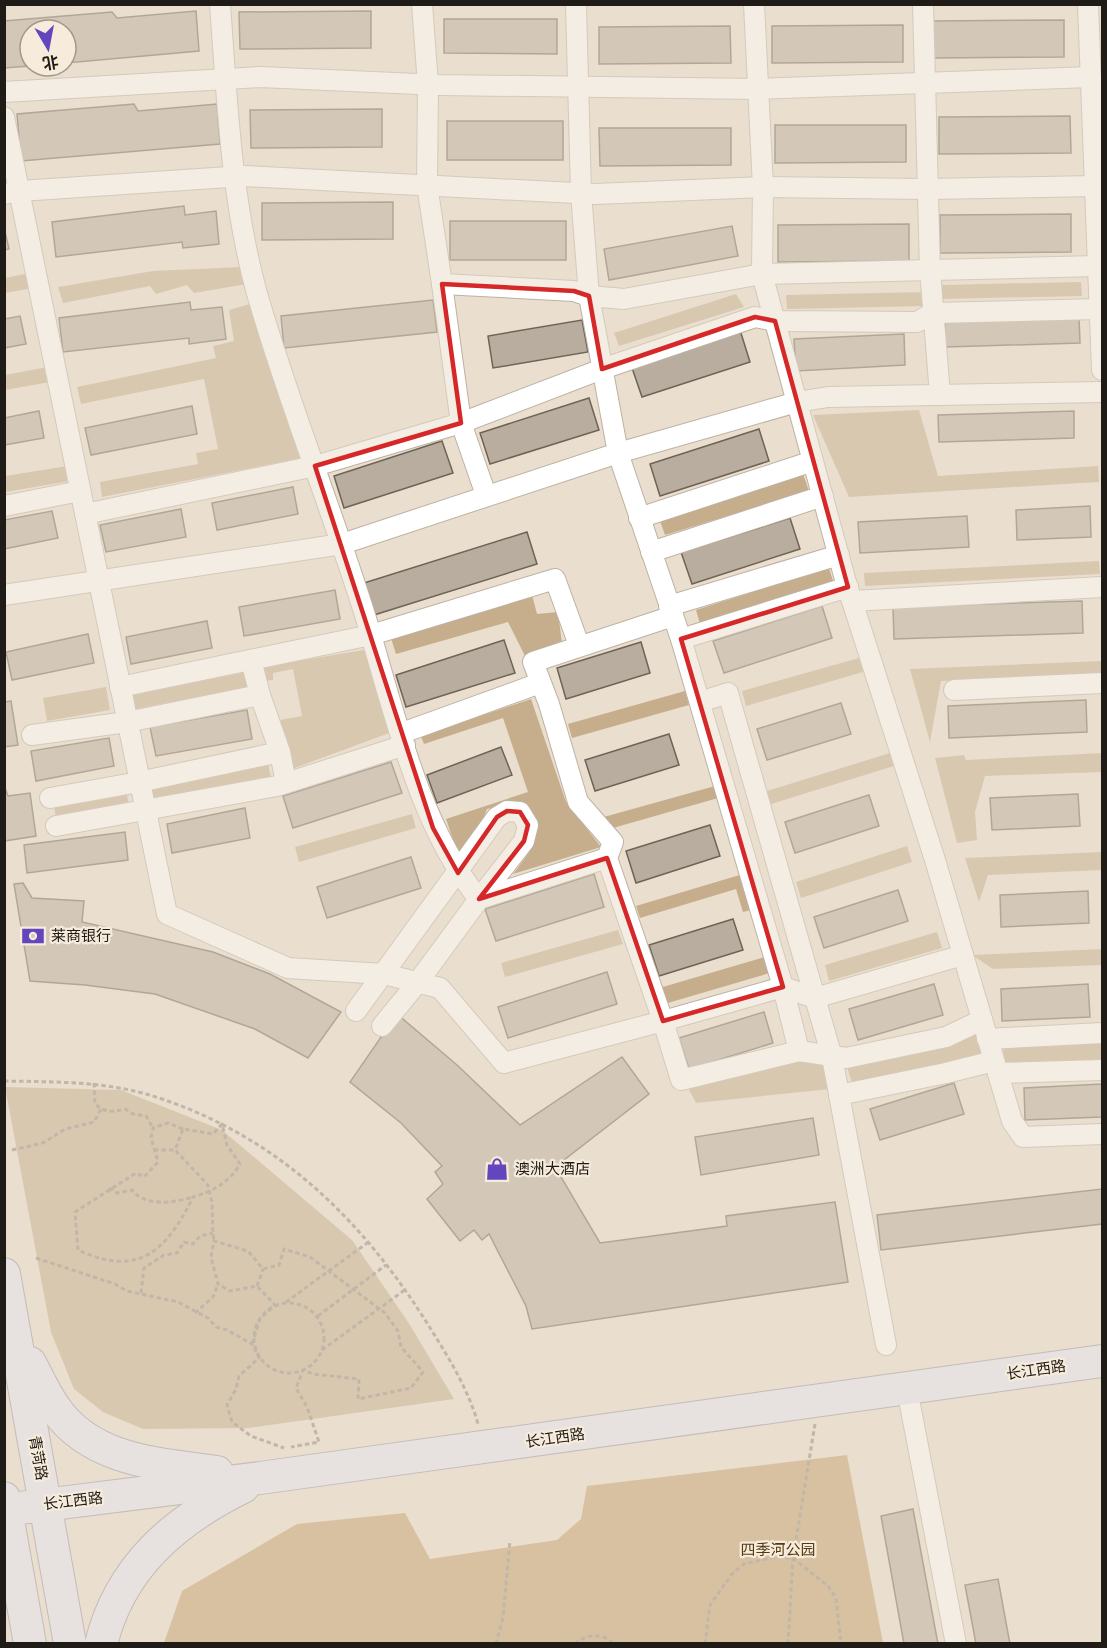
<svg xmlns="http://www.w3.org/2000/svg" width="1107" height="1648" font-family="Commissioner,'Noto Sans SC',sans-serif">
  <style>
    .green { fill: #c6ad8c }
    .forest { fill: #c39d6b }
    .building { fill: #b8ad9e; stroke: #6e6456; stroke-width: 1.5 }
    .lines { fill: none; stroke-linecap: round; stroke-linejoin: round }
    .minor-casing { stroke: #bdb2a3; stroke-width: 22 }
    .primary-casing { stroke: #9592a0; stroke-width: 34 }
    .path { stroke: #90887c; stroke-width: 3; stroke-dasharray: 4.5 3; stroke-linecap: butt }
    .minor { stroke: #fff; stroke-width: 20 }
    .primary { stroke: #e5e4f3; stroke-width: 32 }
    .marked { fill: none; stroke: #d62828; stroke-width: 4.5; stroke-linejoin: round }
    .labels { text-anchor: middle; stroke-width: 4.5; stroke-linejoin: round; paint-order: stroke }
    .poi-label { font-size: 15px; fill: #1f1b16; stroke: #f7ebdb; text-anchor: start }
    .street-label { font-size: 15px; fill: #1f1b16; stroke: #f7ebdb }
    .park-label { font-size: 15px; fill: #543a12; stroke: #f7ebdb }
  </style>
  <rect width="100%" height="100%" fill="#eadece"/>
  <!-- green -->
  <g class="green">
    <path d="M241 267 247 284 194 293 187 285 156 294 150 286 63 303 58 287 153 271Z"/>
    <path d="M30 273 33 288 5 293V278Z"/>
    <path d="M1081 282 1082 296 942 299V285Z"/>
    <path d="M926 292V306L787 309 786 295Z"/>
    <path d="M736 294 744 307 619 346 614 333Z"/>
    <path d="M250 304 302 458 102 497 100 482 198 464 196 453 218 449 204 379 81 404 77 387 216 358 213 346 234 341 229 310Z"/>
    <path d="M48 367 50 382 5 390V375Z"/>
    <path d="M919 410 938 476 1098 466 1099 482 849 497 813 415Z"/>
    <path d="M68 466 70 481 5 492V476Z"/>
    <path d="M803 474 809 491 665 535 659 518Z"/>
    <path d="M1099 561 1100 574 865 586 864 573Z"/>
    <path d="M829 568 833 581 700 624 696 610Z"/>
    <path d="M532 595 537 614 558 612 562 644 525 656 508 622 396 654 391 638Z"/>
    <path d="M364 650 392 732 292 769 280 720 302 716 293 669 273 673V680L265 681 261 667Z"/>
    <path d="M859 658 863 672 746 706 742 691Z"/>
    <path d="M1101 661V674L941 681 930 742 910 669Z"/>
    <path d="M246 672 249 687 130 710 127 696Z"/>
    <path d="M106 687 110 710 47 721 43 698Z"/>
    <path d="M685 691 689 705 572 738 568 724Z"/>
    <path d="M531 699 566 802 601 847 513 874C535 845 549 831 519 801L487 809 484 817 458 854 446 819 528 792 503 718 424 744 421 736Z"/>
    <path d="M890 753 894 766 771 804 767 791Z"/>
    <path d="M1102 753V772L985 776 975 812 977 840 957 843 935 758 964 755 966 760Z"/>
    <path d="M268 764 271 778 152 803 149 789Z"/>
    <path d="M715 786 718 798 613 828 604 817Z"/>
    <path d="M126 790 129 805 56 819 54 804Z"/>
    <path d="M412 814 416 828 299 862 295 847Z"/>
    <path d="M907 846 912 862 801 898 796 882Z"/>
    <path d="M1102 852V870L988 875 979 902 965 858Z"/>
    <path d="M743 874 754 909 743 912 736 889 640 918 636 906Z"/>
    <path d="M618 930 623 944 505 977 501 963Z"/>
    <path d="M937 932 942 948 829 981 825 965Z"/>
    <path d="M1102 949V965L993 969 972 955Z"/>
    <path d="M768 956 773 972 661 1005 656 989Z"/>
    <path d="M977 1034 982 1057 853 1086 846 1064 941 1045Z"/>
    <path d="M1102 1040V1060L1004 1064 1003 1044Z"/>
    <path d="M791 1059 826 1066 830 1089 696 1103 687 1086Z"/>
    <path d="M5 1087 121 1090 222 1130 352 1240 410 1325 454 1399 248 1428 143 1429 103 1412 74 1389 51 1332Z"/>
  </g>
  <!-- forest -->
  <path class="forest" d="M847 1455 883 1643H164L182 1591 297 1524 405 1513 430 1559 557 1540 581 1519 587 1486Z"/>
  <!-- building -->
  <g class="building">
    <path d="M196 11 199 51 66 63V30H30V66L4 68V21L112 12 117 18Z"/>
    <path d="M371 11V48L240 49 239 12Z"/>
    <path d="M444 19H557V54L444 53Z"/>
    <path d="M1064 20V57L933 58 932 21Z"/>
    <path d="M903 25V62L772 63V26Z"/>
    <path d="M730 26 731 63 599 64V27Z"/>
    <path d="M134 104 138 111 217 104 220 144 21 161 17 114Z"/>
    <path d="M382 109V147L251 148 250 110Z"/>
    <path d="M1070 116 1071 153 939 154V117Z"/>
    <rect x="447" y="121" width="116" height="39"/>
    <path d="M775 125H906V162L775 163Z"/>
    <path d="M599 128H731V165L600 166Z"/>
    <path d="M393 202V239L262 240V203Z"/>
    <path d="M184 206 185 215 216 211 219 244 183 248 182 242 56 257 52 222Z"/>
    <path d="M1071 214V252L940 253V215Z"/>
    <rect x="450" y="221" width="116" height="39"/>
    <path d="M909 224V261L778 262V225Z"/>
    <path d="M732 226 738 256 609 280 604 249Z"/>
    <path d="M4 227 9 249 4 250Z"/>
    <path d="M433 300 437 332 284 348 281 316Z"/>
    <path d="M190 302 191 310 222 307 226 339 189 344V338L63 352 59 318Z"/>
    <path d="M20 316 26 344 4 348V319Z"/>
    <path d="M1079 317 1080 343 945 347V320Z"/>
    <path d="M582 320 588 352 493 368 488 336Z"/>
    <path d="M740 330 750 362 642 397 631 365Z"/>
    <path d="M904 334 905 365 796 371 794 339Z"/>
    <path d="M589 398 599 430 490 464 480 433Z"/>
    <path d="M192 406 197 434 91 455 85 428Z"/>
    <path d="M39 411 44 438 4 445V418Z"/>
    <path d="M1074 411V438L939 442 938 415Z"/>
    <path d="M759 429 769 461 660 496 650 464Z"/>
    <path d="M442 441 453 473 344 508 334 476Z"/>
    <path d="M293 487 298 514 217 530 212 503Z"/>
    <path d="M1090 506 1091 537 1017 540 1016 510Z"/>
    <path d="M181 509 186 537 106 552 100 525Z"/>
    <path d="M52 511 58 538 4 549V520Z"/>
    <path d="M967 516 969 547 860 553 858 522Z"/>
    <path d="M790 518 800 549 692 584 681 552Z"/>
    <path d="M527 532 537 564 374 615 364 583Z"/>
    <path d="M335 590 340 619 244 636 239 607Z"/>
    <path d="M1082 601 1083 633 894 639 893 607Z"/>
    <path d="M822 606 832 638 724 673 713 641Z"/>
    <path d="M207 621 212 648 131 664 126 637Z"/>
    <path d="M88 634 94 663 12 680 6 652Z"/>
    <path d="M504 640 515 673 406 707 396 675Z"/>
    <path d="M641 642 650 673 566 699 557 668Z"/>
    <path d="M1086 700 1087 732 949 738 948 706Z"/>
    <path d="M11 701 18 745 4 747V702Z"/>
    <path d="M841 703 851 734 767 760 757 729Z"/>
    <path d="M247 710 252 739 156 756 150 727Z"/>
    <path d="M669 734 679 765 595 791 585 760Z"/>
    <path d="M109 738 114 766 36 781 31 751Z"/>
    <path d="M501 747 512 775 437 803 427 775Z"/>
    <path d="M391 762 402 793 293 828 283 796Z"/>
    <path d="M4 785 8 796 30 793 36 836 4 841Z"/>
    <path d="M1078 794 1080 826 992 830 990 798Z"/>
    <path d="M869 795 879 826 795 853 785 822Z"/>
    <path d="M245 808 250 838 172 853 167 824Z"/>
    <path d="M710 825 720 856 636 883 626 851Z"/>
    <path d="M125 832 128 860 27 873 24 845Z"/>
    <path d="M411 857 421 888 327 918 317 887Z"/>
    <path d="M594 874 604 907 496 941 485 909Z"/>
    <path d="M23 883 32 898 84 901 82 922 213 952 270 974 341 1012 308 1058 255 1029 155 994 85 985 30 981 14 884Z"/>
    <path d="M898 890 908 921 824 948 814 917Z"/>
    <path d="M1088 891 1089 923 1001 927 1000 895Z"/>
    <path d="M733 919 743 950 659 976 649 945Z"/>
    <path d="M607 972 617 1004 508 1038 498 1007Z"/>
    <path d="M934 984 943 1015 858 1040 849 1009Z"/>
    <path d="M1088 984 1090 1017 1002 1021 1001 989Z"/>
    <path d="M764 1012 773 1043 689 1069 679 1038Z"/>
    <path d="M397 1014 457 1065 520 1125 622 1057 649 1094 555 1167 600 1243 727 1226 726 1216 835 1202 848 1282 532 1329 526 1306 489 1234 482 1240 474 1230 460 1241 427 1199 443 1184 435 1172 442 1166 401 1123 350 1082Z"/>
    <path d="M954 1083 964 1114 880 1140 870 1109Z"/>
    <path d="M1102 1084V1117L1025 1120 1024 1088Z"/>
    <path d="M813 1118 819 1155 701 1175 695 1137Z"/>
    <path d="M1102 1189V1224L881 1250 877 1215Z"/>
    <path d="M913 1509 938 1644H904L881 1516Z"/>
    <path d="M998 1579 1010 1644H976L965 1585Z"/>
  </g>
  <g class="lines">
    <!-- minor casing -->
    <g class="minor-casing">
      <g id="minor">
        <path d="M220 4C227 100 231 197 256 290 287 399 330 504 364 612 393 705 417 823 479 899L524 841 528 825 520 812 507 811 497 817 356 1011"/>
        <path d="M422 4 428 85 427 185 442 284 574 291 589 296 624 299 762 274 1098 266"/>
        <path d="M576 4 581 193 589 296 618 453 681 639 783 987 815 998 728 693 700 702"/>
        <path d="M754 4 763 187 762 274 845 579 935 860 1012 1121 1023 1137 1102 1134"/>
        <path d="M923 4 930 270 940 395"/>
        <path d="M1088 4 1102 370"/>
        <path d="M4 92 260 77 440 85 758 89 1091 77"/>
        <path d="M4 117 167 914 288 968 384 974 440 988 504 1063 663 1021 681 1080 799 1051 846 1058 946 1037 982 1020"/>
        <path d="M4 194 20 191 244 176 595 194 763 187 927 189 1095 186"/>
        <path d="M442 284 461 423 486 495"/>
        <path d="M4 506 80 491"/>
        <path d="M85 514 315 466 461 423 602 369 755 317 775 321 917 322 933 313 1100 309"/>
        <path d="M639 518 813 461"/>
        <path d="M651 552 823 496"/>
        <path d="M4 595 342 544 618 453 797 402 828 397 1102 392"/>
        <path d="M852 601 1102 587"/>
        <path d="M669 606 839 555"/>
        <path d="M681 639 848 587"/>
        <path d="M251 660 260 695"/>
        <path d="M120 687 371 635 555 579 579 645"/>
        <path d="M954 690 1102 683"/>
        <path d="M402 733 540 683"/>
        <path d="M32 735 127 722 260 695 280 752"/>
        <path d="M50 798 139 782 280 752 286 783"/>
        <path d="M56 826 277 786 405 745"/>
        <path d="M607 858 613 842 578 802 549 704 533 662 673 616"/>
        <path d="M382 1026 418 982 479 899 607 858 663 1021 783 987 799 1051"/>
        <path d="M987 1039 1102 1033"/>
        <path d="M998 1073 1102 1070"/>
        <path d="M839 1095 946 1073 994 1061"/>
        <path d="M886 1345 832 1057 815 998 963 955"/>
        <path d="M907 1389 956 1644"/>
      </g>
    </g>
    <!-- primary casing -->
    <g class="primary-casing">
      <g id="primary">
        <path d="M4 1274 70 1644"/>
        <path d="M30 1363C38 1378 45 1394 55 1408 91 1461 159 1464 217 1472"/>
        <path d="M4 1498 30 1644"/>
        <path d="M4 1510 260 1478 1102 1361"/>
        <path d="M101 1644C120 1567 174 1521 243 1487"/>
      </g>
    </g>
    <!-- path -->
    <g class="path">
      <path d="M4 1081C58 1082 111 1081 162 1099 280 1139 362 1220 427 1323 447 1355 468 1388 478 1424"/>
      <path d="M94 1083 95 1104C105 1113 113 1112 125 1109L133 1114 146 1116 153 1128"/>
      <path d="M183 1129 168 1123 153 1128 151 1138 158 1162 144 1177 136 1173 75 1212 78 1250C138 1278 166 1252 193 1197 213 1191 229 1183 240 1164L227 1145 222 1124 213 1134 183 1129 175 1150 208 1185C209 1192 212 1199 212 1205 213 1218 212 1228 214 1241"/>
      <path d="M12 1150 43 1143 65 1129 94 1122 101 1109"/>
      <path d="M154 1150H175"/>
      <path d="M109 1188 117 1193 132 1190C145 1207 174 1203 193 1197"/>
      <path d="M36 1258 115 1284 127 1291 178 1302 208 1318 216 1327 227 1330 252 1344 259 1358 239 1376 236 1389 227 1405 229 1412 232 1422 251 1436 284 1448"/>
      <path d="M257 1286 263 1269"/>
      <path d="M141 1293 144 1268 164 1255 177 1253 184 1242 193 1244 200 1236 213 1233"/>
      <path d="M286 1302 370 1241"/>
      <circle cx="289" cy="1338" r="35"/>
      <path d="M195 1313 213 1297 218 1284"/>
      <path d="M318 1316 386 1265"/>
      <path d="M252 1344 260 1319 275 1305 257 1286 230 1291 218 1284 211 1257 214 1241 248 1251 263 1269 279 1265 284 1249 310 1257 385 1313 398 1331 401 1347 423 1372 411 1388 358 1399 359 1379 313 1374 303 1370 296 1388 307 1407 319 1442 291 1447"/>
      <path d="M322 1350 406 1289"/>
      <path d="M496 1644 503 1618 510 1540"/>
      <path d="M575 1644C586 1633 603 1633 614 1644"/>
      <path d="M705 1644 710 1605 732 1574 744 1564 775 1557 793 1558 828 1586 836 1598 841 1644"/>
      <path d="M788 1644 793 1558 815 1424"/>
    </g>
    <!-- minor -->
    <use href="#minor" class="minor"/>
    <!-- primary -->
    <use href="#primary" class="primary"/>
  </g>
  <!-- marked area -->
  <path d="M0 0H1107V1648H0ZM442 284 574 291 589 296 602 369 755 317 775 321 848 587 681 639 783 987 663 1021 607 858 479 899 524 841 528 825 520 812 507 811 497 817 458 873 433 828 315 466 461 423Z" fill="#eadece" fill-opacity=".55" fill-rule="evenodd"/>
  <path class="marked" d="M442 284 574 291 589 296 602 369 755 317 775 321 848 587 681 639 783 987 663 1021 607 858 479 899 524 841 528 825 520 812 507 811 497 817 458 873 433 828 315 466 461 423Z"/>
  <!-- icons -->
  <defs>
    <g id="bank-bare" transform="scale(1.8)"><path d="M-6-4H6V4H-6ZM0-2.3a2.3 2.3 0 1 0 0 4.6a2.3 2.3 0 1 0 0-4.6Z" fill="#6345bd" stroke="#f7ebdb" stroke-width="2.5" paint-order="stroke"/></g>
    <g id="shop-bare" transform="scale(1.8)"><path d="M-5-2.5h2.3a2.7 3.5 0 0 1 5.4 0H5L5.5 6h-11ZM-1.5-2.5h3a1.5 2.3 0 0 0-3 0Z" fill="#6345bd" stroke="#f7ebdb" stroke-width="2.5" paint-order="stroke"/></g>
  </defs>
  <g fill-rule="evenodd">
    <use href="#bank-bare" x="33" y="936"/>
    <use href="#shop-bare" x="497" y="1169"/>
  </g>
  <g class="labels">
    <!-- poi labels -->
    <g class="poi-label">
      <text x="51" y="941">莱商银行</text>
      <text x="515" y="1174">澳洲大酒店</text>
    </g>
    <!-- street labels -->
    <g class="street-label">
      <text transform="translate(1036 1370) rotate(-8)" y="5">长江西路</text>
      <text transform="translate(555 1438) rotate(-8)" y="5">长江西路</text>
      <text transform="translate(38 1458) rotate(80)" y="5">青菏路</text>
      <text transform="translate(73 1501) rotate(-7)" y="5">长江西路</text>
    </g>
    <!-- park labels -->
    <g class="park-label">
      <text x="778" y="1555">四季河公园</text>
    </g>
  </g>
  <!-- border -->
  <rect width="1107" height="1648" fill="none" stroke="#1f1b16" stroke-width="12"/>
  <!-- north arrow -->
  <g transform="translate(48 48) rotate(170)"><circle r="28" fill="#f7ebdb" stroke="#a1988c" stroke-width="1.5"/>
  <path d="M0-4.5L10 22L0 15L-10 22Z" fill="#6345bd"/>
  <text y="-9" font-size="16" font-weight="bold" text-anchor="middle" fill="#1f1b16">北</text>
  </g>
</svg>
